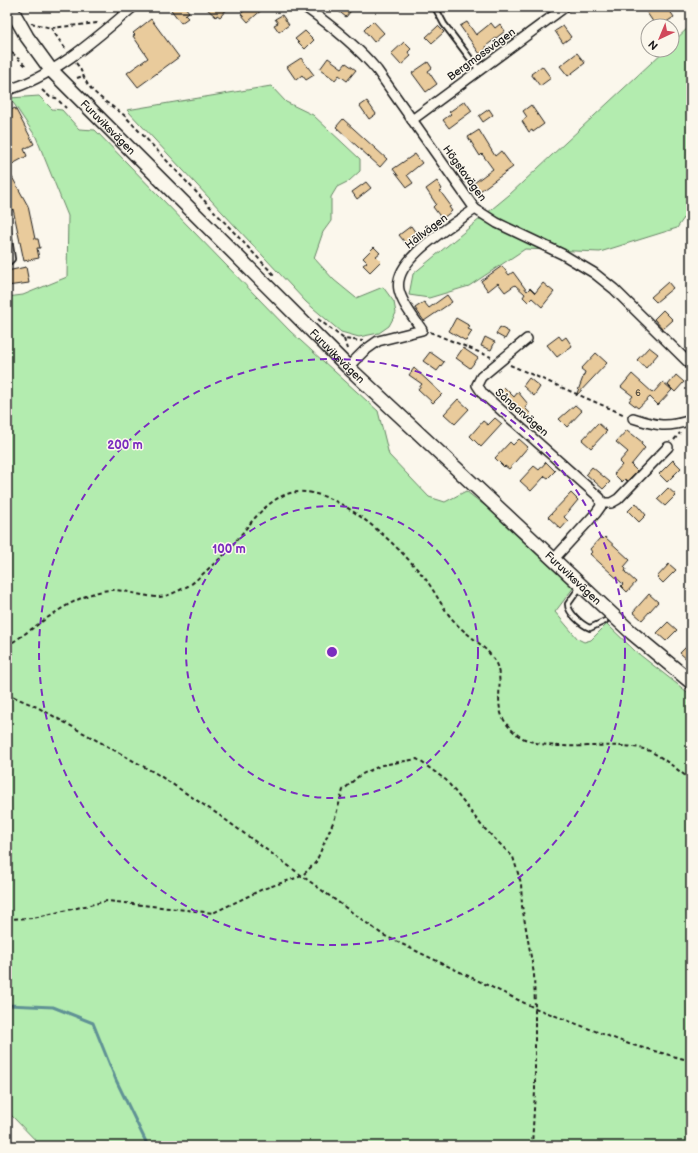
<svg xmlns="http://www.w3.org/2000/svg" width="698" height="1153" font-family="'Balsamiq Sans',sans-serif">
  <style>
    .green { fill: #b3ecaf; stroke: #688466 }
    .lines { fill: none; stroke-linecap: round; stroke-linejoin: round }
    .stream { stroke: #619295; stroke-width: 3 }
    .building { fill: #e9cb9c; stroke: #1c1c1c }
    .lane-casing { stroke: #1c1c1c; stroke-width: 8 }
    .street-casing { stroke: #1c1c1c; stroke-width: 12 }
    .secondary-casing { stroke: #1c1c1c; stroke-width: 16 }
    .path { stroke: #1c1c1c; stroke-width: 2; stroke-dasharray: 4 3; stroke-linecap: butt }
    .lane { stroke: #fbf7ec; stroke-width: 4.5 }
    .street { stroke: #fbf7ec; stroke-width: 9 }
    .secondary { stroke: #fbf7ec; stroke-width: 13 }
    .ring { fill: none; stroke: #7b2cbf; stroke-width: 2; stroke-dasharray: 7 5 }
    .labels { text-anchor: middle; stroke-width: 3; stroke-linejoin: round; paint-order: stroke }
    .number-label { font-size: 9px; fill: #4f483c }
    .street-label { font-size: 11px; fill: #1c1c1c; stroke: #fbf7ec }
    .centre { fill: #7b2cbf; stroke: #fbf7ec; stroke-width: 2 }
    .ring-label { font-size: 12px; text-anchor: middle; font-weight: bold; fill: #7b2cbf; stroke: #fbf7ec; stroke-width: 3; stroke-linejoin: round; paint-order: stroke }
  </style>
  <rect width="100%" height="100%" fill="#fbf7ec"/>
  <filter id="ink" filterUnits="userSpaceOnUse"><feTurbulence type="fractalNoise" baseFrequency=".025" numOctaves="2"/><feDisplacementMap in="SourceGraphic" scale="8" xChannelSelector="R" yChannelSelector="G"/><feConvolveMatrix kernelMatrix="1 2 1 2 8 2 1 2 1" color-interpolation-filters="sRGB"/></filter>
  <g filter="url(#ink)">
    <!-- green -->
    <g class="green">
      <path d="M691 25V208L677 228 600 252 525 249 469 286 429 298 409 295 413 274 509 195 665 50H672V43Z"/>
      <path d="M271 86 286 102 313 115 360 159V171L349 181 337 187 331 197V221L323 232 314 258 334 280 356 298 383 287 394 302 396 313 389 326 379 333 359 337 341 332 306 302 127 110Z"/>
      <path d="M39 96 52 109 62 110 79 129 95 130 290 331 378 411 389 455 429 497 445 502 466 491 502 519 574 587 555 612 578 639 584 642 591 640 607 624 635 651 691 695V1146H41L12 1116 7 1114V297L23 295 67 277 68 216 36 137 10 98Z"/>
    </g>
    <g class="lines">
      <!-- stream -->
      <path class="stream" d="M7 1005 53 1007 93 1023 116 1080 148 1146"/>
    </g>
    <!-- building -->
    <g class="building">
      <path d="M169 7H185L189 12 185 15 188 18 181 23Z"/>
      <path d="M205 7H229L220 17 217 15 216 17Z"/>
      <path d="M248 7H265L248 22 241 14Z"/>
      <path d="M333 7H354L346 17Z"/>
      <path d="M643 7H667L674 17 660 26H656Z"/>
      <path d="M282 15 289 25 279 32 274 25 278 23 275 19Z"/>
      <path d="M151 19 179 57 138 87 127 73 148 58 133 36 135 35 133 33Z"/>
      <path d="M373 21 384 33 374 42 364 30Z"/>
      <path d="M467 22 476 35 491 23 495 28 500 24 505 31 486 46 487 48 480 54 460 26Z"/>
      <path d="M438 26 444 32 432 43 426 37Z"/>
      <path d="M563 26 571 37 563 43 555 31Z"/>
      <path d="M305 31 314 40 305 49 295 39Z"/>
      <path d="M404 42 411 49 408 52 411 56 401 65 391 54Z"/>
      <path d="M577 53 585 63 568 76 560 66Z"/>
      <path d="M301 58 314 75 306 80 302 75 296 80 287 67Z"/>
      <path d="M328 58 342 68 346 63 356 70 347 81 339 75 335 80 320 69Z"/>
      <path d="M428 62 432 68 428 71 437 84 426 92 412 73Z"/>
      <path d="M542 66 551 78 540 86 531 74Z"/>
      <path d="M367 101 376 114 369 119 360 106Z"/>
      <path d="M465 101 472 111 449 128 443 120 451 114 449 112Z"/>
      <path d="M531 105 544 124 533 132 532 130 529 132 522 121 527 117 523 111Z"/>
      <path d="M15 108 34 144 24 149 27 156 7 167V112Z"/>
      <path d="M489 109 493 115 483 122 479 116Z"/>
      <path d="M343 119 387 159 380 167 336 127Z"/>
      <path d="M479 130 495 156 501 151 513 167 480 191 474 183 493 169 482 154 480 156 468 137Z"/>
      <path d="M415 154 422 163 407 175 413 183 407 187 393 169Z"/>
      <path d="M7 168 28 206 35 239H38L40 248H37L39 258 24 261 13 209 7 213Z"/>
      <path d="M437 181 442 189 440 191 451 206 449 207 452 211 442 219 433 207 436 204 426 189Z"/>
      <path d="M366 182 371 188 357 199 352 192Z"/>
      <path d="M411 226 418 236 407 245 399 235Z"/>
      <path d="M374 247 380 253 376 256 381 261 370 272 363 265 367 262 363 258Z"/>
      <path d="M502 266 509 275 513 272 527 291 530 288 535 293 543 283 554 292 542 307 532 298 528 302 523 297 525 294 515 285 505 292 498 283 488 291 481 281Z"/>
      <path d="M26 267 29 283 7 286V271Z"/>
      <path d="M668 282 673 288 656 302 651 297Z"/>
      <path d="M447 295 452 302 424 321 415 308 424 302 429 308Z"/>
      <path d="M663 310 673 320 663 329 654 319Z"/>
      <path d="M456 318 470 326 468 329 472 331 466 341 449 331Z"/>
      <path d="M500 327 509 332 505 339 496 334Z"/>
      <path d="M559 336 562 340 566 337 572 346 557 357 547 345Z"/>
      <path d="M485 337 495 342 491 350 481 346Z"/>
      <path d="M649 347 658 354 646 368 637 360Z"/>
      <path d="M463 348 478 358 470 368 456 358Z"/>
      <path d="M430 352 444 362 437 371 423 361Z"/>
      <path d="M596 353 607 363 576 396 585 372 581 369Z"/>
      <path d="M414 368 442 394 433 403 418 389 422 384 409 375Z"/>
      <path d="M632 374 653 393 663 382 672 390 658 405 650 397 638 408 629 401 633 396 621 387Z"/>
      <path d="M676 375 684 382 675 392 668 385Z"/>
      <path d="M529 378 540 387 534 396 523 386Z"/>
      <path d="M504 387 514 397 518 392 528 404 525 408 531 414 526 420 499 392Z"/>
      <path d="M458 399 469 409 455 424 444 414Z"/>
      <path d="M575 405 582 411 567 427 559 419Z"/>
      <path d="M495 418 502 424 481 447 470 436 483 421 488 425Z"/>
      <path d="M598 423 607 431 591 448 582 440Z"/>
      <path d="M627 430 642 442 641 444 645 448 631 465 637 471 627 481 625 479 622 482 614 474 622 465 619 462 628 452 616 442Z"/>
      <path d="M519 439 528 447 509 469 505 466 504 467 495 458 510 442 513 445Z"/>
      <path d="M673 460 681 468 667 482 659 474Z"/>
      <path d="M546 462 555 471 548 478 545 476 531 491 520 481 534 466 539 470Z"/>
      <path d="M592 467 610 482 603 489 586 474Z"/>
      <path d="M668 488 676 495 665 506 657 499Z"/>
      <path d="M571 493 578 500 564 517 568 521 561 529 548 517Z"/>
      <path d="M636 503 646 515 639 522 628 511Z"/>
      <path d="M601 537 603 539 605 537 630 560 624 567 626 569 625 572 636 582 627 592 621 586 623 584 590 554 592 552 590 549Z"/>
      <path d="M669 564 676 570 663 583 657 577Z"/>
      <path d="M649 594 658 602 642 620 633 612Z"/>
      <path d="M668 622 677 630 666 641 657 633Z"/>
      <path d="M691 642V663L680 653Z"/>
    </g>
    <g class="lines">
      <!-- lane casing -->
      <g class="lane-casing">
        <g id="lane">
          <path d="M436 9 444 24 479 70"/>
          <path d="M7 225 12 259 7 264"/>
          <path d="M580 587 568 604C568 613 582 625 590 628L605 621"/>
        </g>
      </g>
      <!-- street casing -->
      <g class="street-casing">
        <g id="street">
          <path d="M305 7C332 26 356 45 377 70L475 209 497 223 562 254 594 273 614 289 691 365"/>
          <path d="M7 90C52 78 98 37 133 7"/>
          <path d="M412 120 565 7"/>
          <path d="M527 339 481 377 477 385 483 394 600 498 601 506 596 513 554 559"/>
          <path d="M348 367 364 351 378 341 422 330C414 318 402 304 399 290 392 259 453 225 475 209"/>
          <path d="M633 418C657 426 667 428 691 420"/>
          <path d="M601 503H611L618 499 668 447"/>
        </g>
      </g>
      <!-- secondary casing -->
      <g class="secondary-casing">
        <g id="secondary">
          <path id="s1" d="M10 7 27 37 51 70 348 367 632 633 691 682"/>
        </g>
      </g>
      <!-- path -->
      <g class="path">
        <path d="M31 23 51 28 97 23 99 25"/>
        <path d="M51 28 66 50"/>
        <path d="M7 36 13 32"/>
        <path d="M7 48 26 66"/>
        <path d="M76 63C82 70 83 77 88 85 97 97 112 106 124 115L274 275"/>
        <path d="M77 78 83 76"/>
        <path d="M42 90 50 97 56 98 66 108"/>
        <path d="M318 319 344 339 363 341"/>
        <path d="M430 332 491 357"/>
        <path d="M344 339 347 349"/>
        <path d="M510 365 625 415"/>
        <path d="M674 440 680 433"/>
        <path d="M7 646C37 627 75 592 111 590 127 590 143 597 159 597 167 597 180 590 188 586 194 583 199 577 205 572 213 564 223 557 230 548 247 529 262 503 287 494 332 479 398 546 424 577 435 591 442 608 454 621 466 636 490 647 497 666 505 689 489 710 514 732 543 758 612 738 647 750 659 754 680 772 691 780"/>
        <path d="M7 694 37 707 157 774 219 815 383 935 535 1008 629 1044 691 1061"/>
        <path d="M7 919 33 918 107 901 213 913 263 889 302 876 316 862 335 818 343 790 360 775 382 765 417 759 446 780 482 826 513 857 521 883 522 906 534 974 535 1008V1091L532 1146"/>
        <path d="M691 978 689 983 691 995"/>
      </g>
      <!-- lane -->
      <use href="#lane" class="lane"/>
      <!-- street -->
      <use href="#street" class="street"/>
      <!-- secondary -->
      <use href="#secondary" class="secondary"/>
    </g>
  </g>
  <!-- distance rings -->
  <g class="ring">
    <circle cx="332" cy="652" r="146"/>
    <circle cx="332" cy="652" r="293"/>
  </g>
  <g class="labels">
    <!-- number labels -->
    <g class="number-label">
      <text x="638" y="396">6</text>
    </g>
    <!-- street labels -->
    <g class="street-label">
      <text transform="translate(481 54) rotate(-36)" y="4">Bergmossvägen</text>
      <text dy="4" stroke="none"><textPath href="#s1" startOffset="156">Furuviksvägen</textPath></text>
      <text transform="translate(465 173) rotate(54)" y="4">Högstavägen</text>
      <text transform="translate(426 231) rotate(-37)" y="4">Hällvägen</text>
      <text dy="4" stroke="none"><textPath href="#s1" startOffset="480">Furuviksvägen</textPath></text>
      <text transform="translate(522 412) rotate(41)" y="4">Sångarvägen</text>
      <text dy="4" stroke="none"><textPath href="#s1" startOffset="804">Furuviksvägen</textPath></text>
    </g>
  </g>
  <circle cx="332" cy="652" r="6" class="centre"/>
  <g class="ring-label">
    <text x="125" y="449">200 m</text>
    <text x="229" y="553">100 m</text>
  </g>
  <!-- margin -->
  <rect width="698" height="1153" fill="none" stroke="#fbf7ec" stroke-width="24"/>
  <rect x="12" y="12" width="674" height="1129" fill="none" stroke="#1c1c1c" stroke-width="1.5" filter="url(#ink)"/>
  <!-- north arrow -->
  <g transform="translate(660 38) rotate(224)"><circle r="19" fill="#fbf7ec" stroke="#a29f99"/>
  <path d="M0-3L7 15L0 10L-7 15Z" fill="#d1495b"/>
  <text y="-6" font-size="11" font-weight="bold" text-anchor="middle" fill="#1c1c1c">N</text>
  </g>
</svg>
